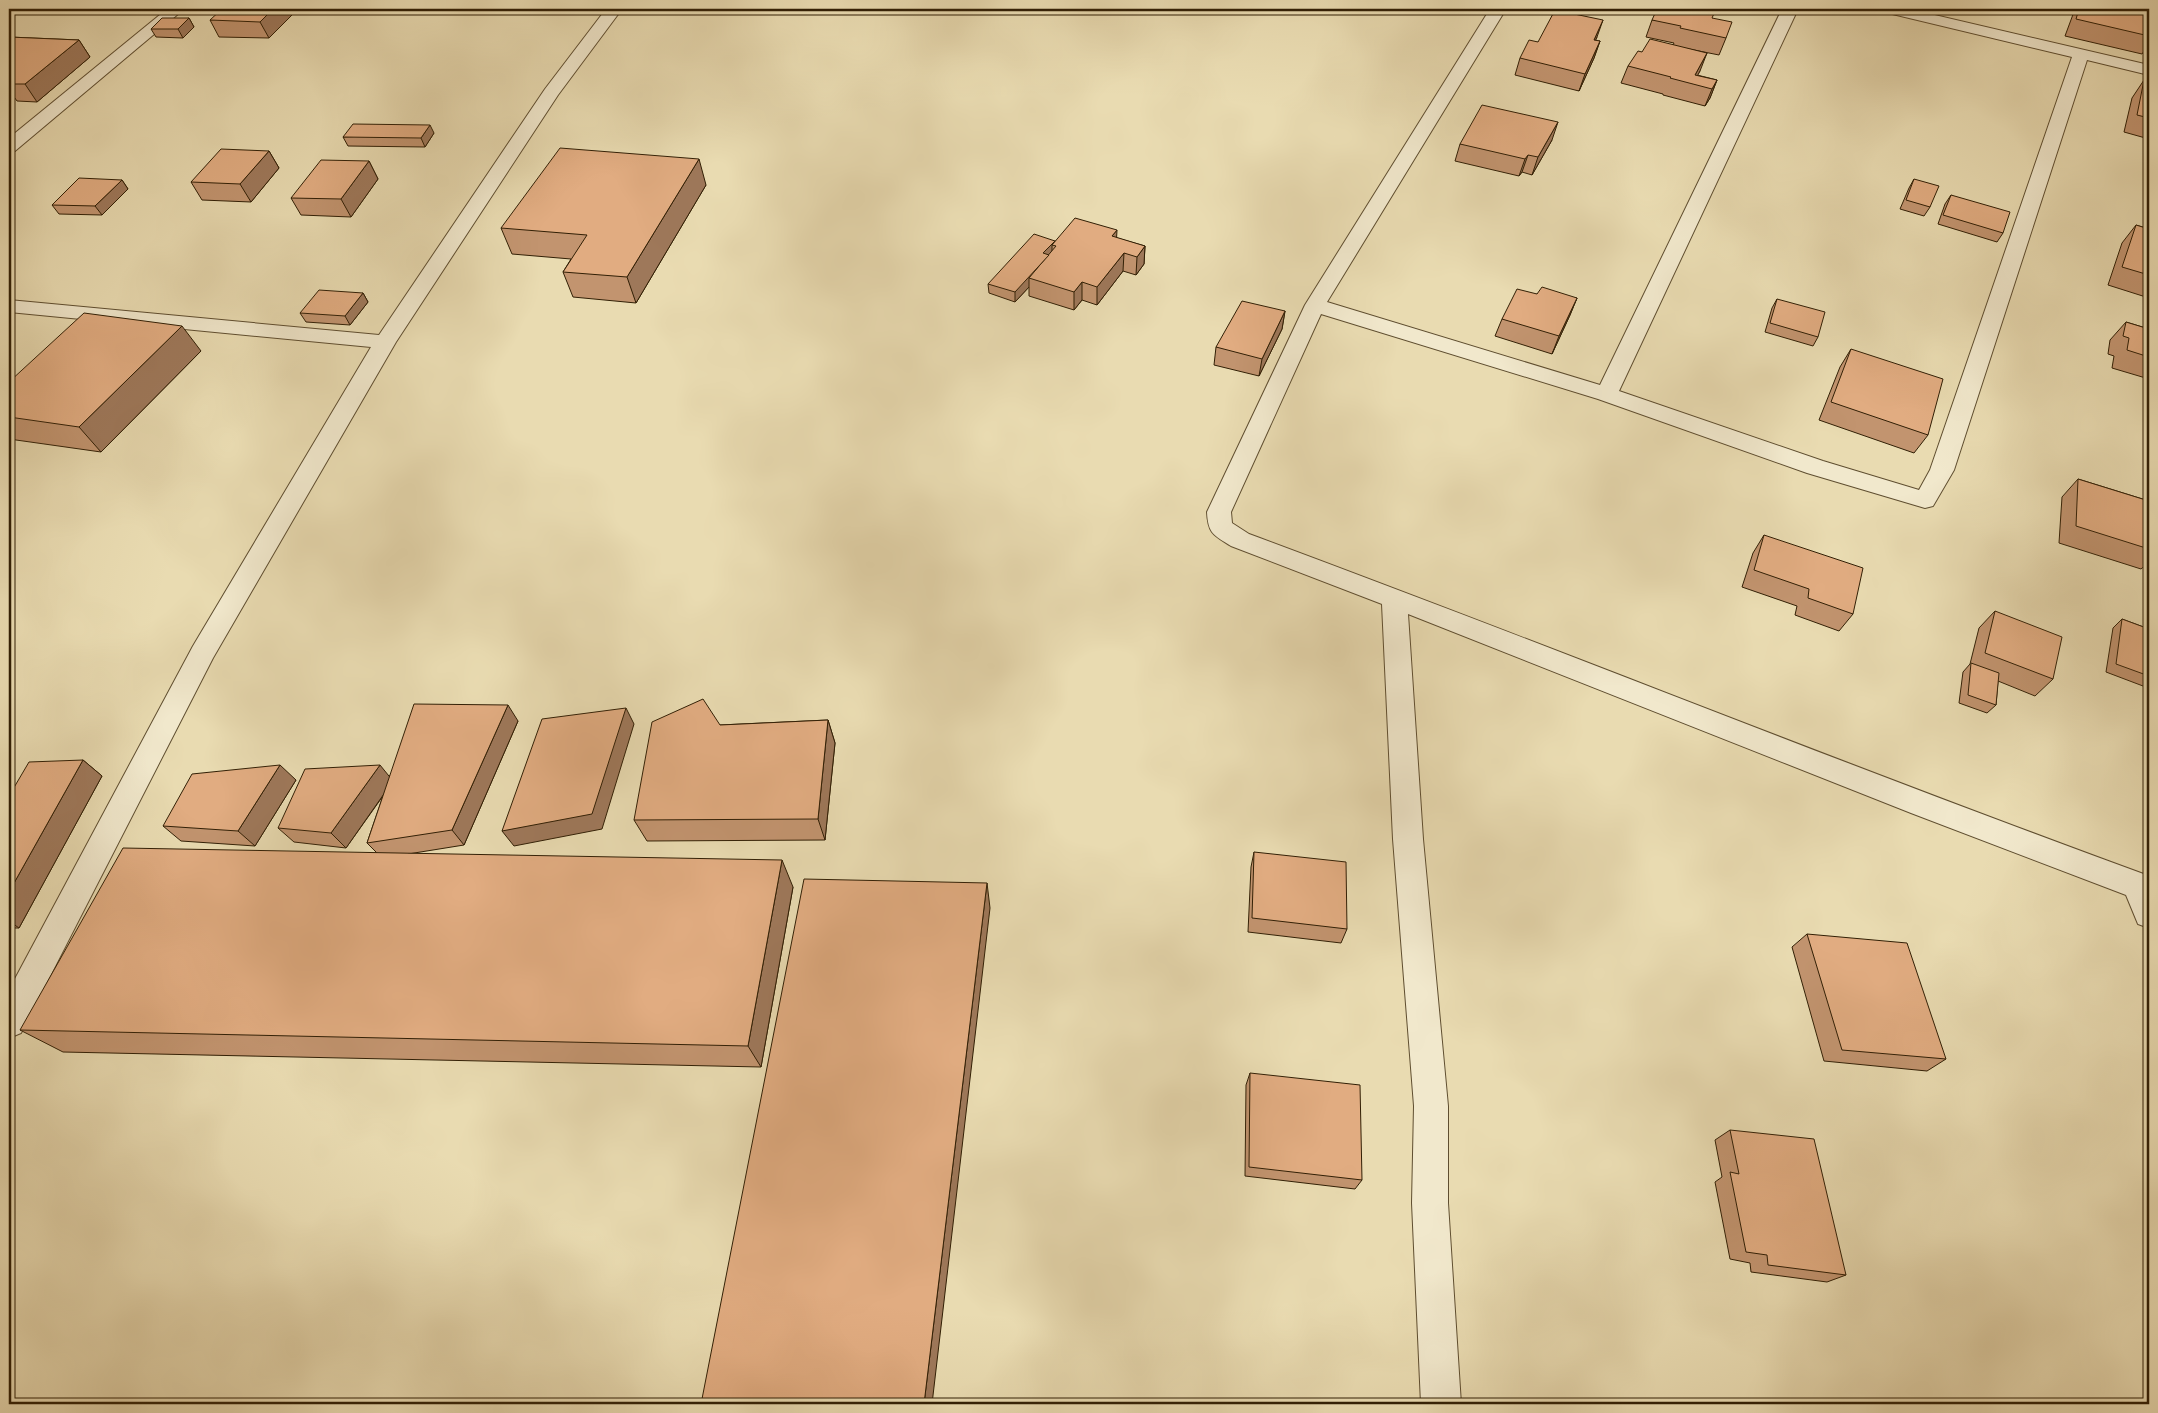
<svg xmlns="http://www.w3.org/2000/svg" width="2158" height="1413" font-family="'Gentium Book Plus',serif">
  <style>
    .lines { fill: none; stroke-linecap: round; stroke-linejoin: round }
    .minor-casing { stroke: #5f4e30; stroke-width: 2 }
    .minor { fill: #f1e8cc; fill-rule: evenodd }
    .wall { fill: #c2946f; stroke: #311f05 }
    .shaded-wall { fill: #9e785a; stroke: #311f05 }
    .building { fill: #e1ac81; stroke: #311f05 }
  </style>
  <rect width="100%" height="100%" fill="#e9dbb1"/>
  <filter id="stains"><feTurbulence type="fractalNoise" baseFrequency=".004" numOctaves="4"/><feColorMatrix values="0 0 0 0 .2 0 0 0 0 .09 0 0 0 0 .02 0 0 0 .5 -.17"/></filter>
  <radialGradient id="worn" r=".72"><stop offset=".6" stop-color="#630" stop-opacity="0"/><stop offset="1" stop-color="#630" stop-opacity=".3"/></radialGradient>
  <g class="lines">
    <!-- minor casing -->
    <g class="minor-casing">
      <g id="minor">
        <path d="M167 9H184L15 151 9 152V138Z"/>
        <path d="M606 9H622L558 95 396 342 213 658 21 1033 9 1038V990L193 646 371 347 9 312V300L379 335 545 89Z"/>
        <path d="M1490 9H1506L1327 302 1600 385 1782 9H1798L1619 391 1823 461 1919 490 1930 470 2072 57 1884 12 1882 9H1909L2149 65V75L2087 60 1954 470 1933 506 1925 508 1807 473 1598 399 1321 314 1231 512 1232 523 1249 534C1549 645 1847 766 2149 876V928L2138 924 2126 895 1911 813 1408 614 1423 839 1448 1106V1203L1461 1404H1421L1412 1203 1414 1106 1393 839 1382 604 1231 546C1214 535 1208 534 1207 512L1305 305Z"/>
      </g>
    </g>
    <!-- minor -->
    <use href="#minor" class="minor"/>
  </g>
  <!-- wall -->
  <g class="wall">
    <path d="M1402 9H1452L1451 12Z"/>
    <path d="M2075 9H2149V44L2142 54 2065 36Z"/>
    <path d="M294 13 269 38 219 37 210 20Z"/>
    <path d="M189 18 194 27 183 38 156 37 151 29Z"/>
    <path d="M1712 18 1726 38 1719 55 1684 48 1700 71 1697 75 1717 80 1710 98 1705 106 1663 95V94L1621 83 1628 66 1642 52 1673 45 1674 43 1646 37 1652 20Z"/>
    <path d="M9 37 79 40 90 57 37 102 17 101 12 94H9Z"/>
    <path d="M1597 37 1595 41H1600L1594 58 1579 91 1515 75 1520 58 1538 42Z"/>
    <path d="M2144 80 2149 82V139L2124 132 2132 98Z"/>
    <path d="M434 133 425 147 348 146 343 137Z"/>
    <path d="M1552 140 1532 175 1522 172 1519 176 1455 161 1460 144Z"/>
    <path d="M269 151 279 168 251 202 202 200 191 182Z"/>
    <path d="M369 161 378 179 351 217 301 215 291 198Z"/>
    <path d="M1914 179 1930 207 1924 216 1900 209 1909 188Z"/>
    <path d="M122 180 128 189 102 215 59 214 52 205Z"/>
    <path d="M706 185 636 303 573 297 563 272 571 259 512 254 501 228Z"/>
    <path d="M1951 195 2003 233 1997 242 1938 224 1945 204Z"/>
    <path d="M2136 225 2149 229V298L2108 285 2122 243Z"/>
    <path d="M1117 238 1145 246 1144 264 1136 275 1123 271 1097 305 1082 300 1074 310 1029 296V287L1015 302 989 293 988 284 1055 241Z"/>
    <path d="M363 293 368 302 350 325 306 322 300 313Z"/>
    <path d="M1537 294 1577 298 1570 315 1552 354 1495 336 1502 319Z"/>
    <path d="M1777 299 1818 337 1813 346 1765 332 1772 308Z"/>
    <path d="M1285 311 1282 329 1259 376 1214 365 1216 347Z"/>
    <path d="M2126 322 2149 329V379L2112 368 2114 356 2108 354 2110 340Z"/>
    <path d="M1851 349 1928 435 1914 453 1819 420 1840 367Z"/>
    <path d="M201 351 101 452 9 439V382Z"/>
    <path d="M2078 479 2149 501V562L2141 569 2059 543 2062 497Z"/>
    <path d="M1764 535 1853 614 1839 631 1795 615 1797 606 1742 587 1753 553Z"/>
    <path d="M1995 611 2053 679 2035 696 1998 681 1996 705 1987 713 1959 703 1963 672 1970 664 1979 628Z"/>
    <path d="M2122 619 2149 629V681L2143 686 2106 672 2113 628Z"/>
    <path d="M828 720 835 743 825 840 647 841 634 820 720 725Z"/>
    <path d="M518 721 464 845 408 854 793 887 761 1067 63 1052 20 1030 377 853 367 843 383 796 346 848 294 842 278 828 389 776Z"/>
    <path d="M83 760 102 776 19 928H9V796Z"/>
    <path d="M296 780 255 846 181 841 163 826Z"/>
    <path d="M1254 852 1347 929 1341 943 1248 932 1251 867Z"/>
    <path d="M1807 934 1946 1059 1927 1071 1824 1061 1792 947Z"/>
    <path d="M1250 1073 1362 1180 1355 1189 1245 1176 1246 1085Z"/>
    <path d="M1730 1130 1846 1275 1827 1282 1751 1272 1750 1263 1730 1259 1715 1182 1722 1177 1715 1140Z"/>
  </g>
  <!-- shaded-wall -->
  <g class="shaded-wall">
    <path d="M273 9H292L294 13 269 38 260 22Z"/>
    <path d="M189 18 194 27 183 38 178 29Z"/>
    <path d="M1603 20 1597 37 1588 57 1594 40Z"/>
    <path d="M79 40 90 57 37 102 25 84Z"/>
    <path d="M1600 41 1594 58 1579 91 1585 74Z"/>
    <path d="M1707 53 1700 71 1693 84 1695 75Z"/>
    <path d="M1717 80 1710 98 1705 106 1712 89Z"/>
    <path d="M1558 122 1552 140 1532 175 1538 157Z"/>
    <path d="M430 125 434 133 425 147 421 138Z"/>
    <path d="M269 151 279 168 251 202 240 184Z"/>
    <path d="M1528 155 1522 172 1519 176 1525 159Z"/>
    <path d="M699 159 706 185 636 303 627 277Z"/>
    <path d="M369 161 378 179 351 217 341 199Z"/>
    <path d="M122 180 128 189 102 215 95 206Z"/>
    <path d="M1117 230 1116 248 1112 236Z"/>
    <path d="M1055 241 1052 245V253L1029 278V287L1015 302V292L1043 253Z"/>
    <path d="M1145 246 1144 264 1136 275 1137 257Z"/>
    <path d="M1124 253 1123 271 1097 305V287Z"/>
    <path d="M1082 282V300L1074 310V292Z"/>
    <path d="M363 293 368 302 350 325 345 316Z"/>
    <path d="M1577 298 1570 315 1552 354 1559 336Z"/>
    <path d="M1285 311 1282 329 1259 376 1262 359Z"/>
    <path d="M182 326 201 351 101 452 79 427Z"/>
    <path d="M508 705 518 721 464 845 452 830Z"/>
    <path d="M626 708 634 724 602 829 514 846 502 831Z"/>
    <path d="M828 720 835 743 825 840 818 819Z"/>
    <path d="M83 760 102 776 19 928 9 921V892Z"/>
    <path d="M280 765 296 780 255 846 238 831Z"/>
    <path d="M380 765 393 781 346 848 331 833Z"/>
    <path d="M782 860 793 887 761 1067 748 1046Z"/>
    <path d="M987 883 990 908 932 1404H924Z"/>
  </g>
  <!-- building -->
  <g class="building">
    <path d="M222 9H273L260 22 210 20Z"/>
    <path d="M1657 9H1716L1712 18 1732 22 1726 38 1680 28 1681 26 1652 20Z"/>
    <path d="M2079 9H2149V36L2076 19Z"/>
    <path d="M1555 10 1603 20 1594 40 1600 41 1585 74 1520 58 1529 40 1538 42Z"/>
    <path d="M162 18H189L178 29H151Z"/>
    <path d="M9 37 79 40 25 84H9V81L13 77H9Z"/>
    <path d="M1650 39 1707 53 1695 75 1717 80 1712 89 1670 78 1671 77 1628 66 1638 51 1642 52Z"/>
    <path d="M2144 80 2149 82V118L2137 115Z"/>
    <path d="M1482 105 1558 122 1538 157 1528 155 1525 159 1460 144Z"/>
    <path d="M353 124 430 125 421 138 343 137Z"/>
    <path d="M560 148 699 159 627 277 563 272 587 235 501 228Z"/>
    <path d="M221 149 269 151 240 184 191 182Z"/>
    <path d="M321 160 369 161 341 199 291 198Z"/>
    <path d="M79 178 122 180 95 206 52 205Z"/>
    <path d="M1914 179 1939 186 1930 207 1906 200Z"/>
    <path d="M1951 195 2010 212 2003 233 1943 215Z"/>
    <path d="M1075 218 1117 230 1112 236 1145 246 1137 257 1124 253 1097 287 1082 282 1074 292 1029 278 1056 246 1052 245Z"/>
    <path d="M2136 225 2149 229V275L2122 267Z"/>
    <path d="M1034 234 1055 241 1043 253 1049 255 1015 292 988 284Z"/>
    <path d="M1542 287 1577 298 1559 336 1502 319 1517 289 1537 294Z"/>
    <path d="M319 290 363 293 345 316 300 313Z"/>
    <path d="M1777 299 1825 312 1818 337 1770 323Z"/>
    <path d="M1242 301 1285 311 1262 359 1216 347Z"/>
    <path d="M84 313 182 326 79 427 9 417V382Z"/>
    <path d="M2126 322 2149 329V357L2127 350 2129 338 2123 336Z"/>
    <path d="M1851 349 1943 379 1928 435 1831 402Z"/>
    <path d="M2078 479 2149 501V549L2076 526Z"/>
    <path d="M1764 535 1863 568 1853 614 1808 598 1809 589 1754 570Z"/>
    <path d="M1995 611 2062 637 2053 679 1985 653Z"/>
    <path d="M2122 619 2149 629V676L2116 664Z"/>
    <path d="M1971 663 1999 673 1996 705 1968 695Z"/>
    <path d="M703 699 720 725 828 720 818 819 634 820 652 722Z"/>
    <path d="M414 704 508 705 452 830 367 843Z"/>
    <path d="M626 708 592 814 502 831 542 719Z"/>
    <path d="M83 760 9 892V796L29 762Z"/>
    <path d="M280 765 238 831 163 826 192 774Z"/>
    <path d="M380 765 331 833 278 828 305 769Z"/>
    <path d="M123 848 782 860 748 1046 20 1030Z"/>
    <path d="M1254 852 1346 862 1347 929 1252 918Z"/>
    <path d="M804 879 987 883 924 1404H701Z"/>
    <path d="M1807 934 1907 943 1946 1059 1842 1050Z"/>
    <path d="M1250 1073 1360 1085 1362 1180 1249 1167Z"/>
    <path d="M1730 1130 1814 1139 1846 1275 1768 1265 1767 1255 1746 1252 1730 1172 1739 1174Z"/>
  </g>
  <!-- margin -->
  <rect width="2158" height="1413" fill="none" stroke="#e9dbb1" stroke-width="30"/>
  <rect x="10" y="10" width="2138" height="1393" fill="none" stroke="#311f05" stroke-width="2.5"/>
  <rect x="15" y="15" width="2128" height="1383" fill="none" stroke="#311f05"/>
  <rect width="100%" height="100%" filter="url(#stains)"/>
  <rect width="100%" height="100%" fill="url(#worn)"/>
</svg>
